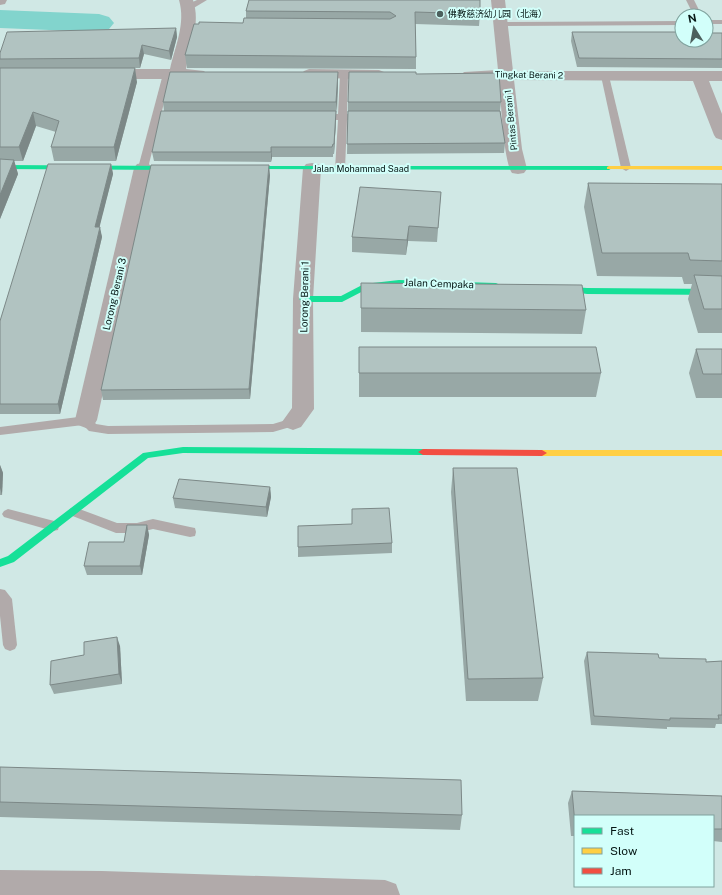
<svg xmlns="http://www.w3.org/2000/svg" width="722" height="895" font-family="'Public Sans','Noto Sans SC',sans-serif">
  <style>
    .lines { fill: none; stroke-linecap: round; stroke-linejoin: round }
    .river { fill: #82d4cd; fill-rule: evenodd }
    .lane { fill: #b1aaaa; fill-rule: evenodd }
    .street { fill: #b1aaaa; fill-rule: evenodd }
    .fast { fill: #16e098; fill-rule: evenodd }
    .slow { fill: #ffcf43; fill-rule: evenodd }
    .jam { fill: #f24e42; fill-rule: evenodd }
    .wall { fill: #98a8a6 }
    .shaded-wall { fill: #7c8887 }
    .building { fill: #b1c3c1; stroke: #7c8887 }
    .poi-dot { fill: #4c605d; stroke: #d2fffa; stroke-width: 1.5 }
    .labels { text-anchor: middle; stroke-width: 4; stroke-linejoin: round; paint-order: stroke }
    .far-poi-label { font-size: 9px; fill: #051614; stroke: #d2fffa; text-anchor: start }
    .far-street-label { font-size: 9px; fill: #051614; stroke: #d2fffa }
    .street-label { font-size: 10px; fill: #051614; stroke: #d2fffa }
  </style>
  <rect width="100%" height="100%" fill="#d0e8e5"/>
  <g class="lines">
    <!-- river -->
    <path class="river" d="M0 10 99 14 109 17 114 23 109 29 99 32 0 28Z"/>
    <!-- lane -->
    <g class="lane">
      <path d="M197 0H207L192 9H186V5Z"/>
      <path d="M686 0H694L702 16H694Z"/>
      <rect x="706" y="20" width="16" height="4"/>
      <path d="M682 21V25L501 26 497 24 501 22Z"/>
      <path d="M167 71 171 74 148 168 143 171 140 170 138 168 163 74Z"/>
      <path d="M344 72 348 75 347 114H364L368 117 364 120H347L345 169 340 172 335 169 338 120H320L316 117 320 114H338L340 75Z"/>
      <path d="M605 73 609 76 631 168 626 171 621 168 601 76Z"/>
      <path d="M86 416 90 417 96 424 108 426 273 424 293 418 297 419 299 422 297 425 273 432 108 434 89 431 83 425 0 435V427Z"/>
      <path d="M74 507 117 523H137L153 519 190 527 195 528 196 532 195 536 190 537 153 529 137 533H116L70 515 68 512 70 509Z"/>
      <path d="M8 509 58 522 59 526 58 530 53 531 4 517 2 514 4 511Z"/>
      <path d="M0 589 5 590 12 599 17 645 15 649 10 651 5 649 3 645 0 616Z"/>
    </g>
    <!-- street -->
    <g class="street">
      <path d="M0 0H7L5 4 0 5Z"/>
      <path d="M179 0H193C201 24 190 46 186 69L204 71 207 74 204 77 199 79H105L100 77 97 74 100 71 105 69H170C175 46 186 24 179 0Z"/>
      <path d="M491 0H505L513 71H722V81H709L722 114V140L716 138 714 135 693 81 514 80 522 149 527 169 524 173 518 174 512 173C503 160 501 98 499 80L464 78 461 75 464 72 498 70Z"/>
      <path d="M309 69 379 70 384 72 387 75 384 78 379 80 304 77 301 74 304 71Z"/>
      <path d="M143 163 149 164 152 168 97 420 94 425 86 428 78 425 75 420 134 168 137 164Z"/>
      <path d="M312 163 318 164 321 168 313 299 314 409 301 427 293 430 285 427 282 422 292 408 293 299 303 168 306 164Z"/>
      <path d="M0 870 102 871 385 880 396 884 400 895H0Z"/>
    </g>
    <!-- fast -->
    <g class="fast">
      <path d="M0 165 179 166 182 168 179 170 0 169Z"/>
      <path d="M239 166H609L612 168 609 170 237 169V167Z"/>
      <path d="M399 280 496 283 500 285 496 287 399 284 369 288 342 302H303L299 299 303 296H341L364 284Z"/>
      <path d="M549 285 587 288 722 289V295L587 294 552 289 548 287Z"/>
      <path d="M183 447 423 449 428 452 423 455 183 453 148 458 14 562 0 567V559L8 556 143 453Z"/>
    </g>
    <!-- slow -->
    <g class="slow">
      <path d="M609 166H722V170L607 169V167Z"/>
      <path d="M542 450H722V456H542L537 453Z"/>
    </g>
    <!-- jam -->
    <path class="jam" d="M423 449 542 450 547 453 542 456 423 455 418 452Z"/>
  </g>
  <!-- wall -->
  <g class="wall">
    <path d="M249 0 480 14 479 26 415 24 416 57V69L187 68 185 55 199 24 243 23 246 18V11Z"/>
    <path d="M176 28 177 37 171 60 144 54 140 68H72L137 82 116 161H54L51 147 56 132 36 126 23 161H14L18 174 0 219V53Z"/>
    <path d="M572 32 722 33V68L577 67 571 41Z"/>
    <path d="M416 74 501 102 500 111 505 143 504 153 347 154 348 102Z"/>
    <path d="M338 82 334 154H333V157H272L271 162 154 161 152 152 164 111 163 102Z"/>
    <path d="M111 164 113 174 99 227 102 237 60 414H0V321Z"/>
    <path d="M270 175 250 399 103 400 101 390Z"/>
    <path d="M588 183 722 184V333H698L688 299 692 284H684L682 277 597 276 584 207Z"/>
    <path d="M441 192 437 242 408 241 406 255 352 252V237Z"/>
    <path d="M361 308 586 310 582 334 361 332Z"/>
    <path d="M359 347 601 373 596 397H359Z"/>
    <path d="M696 349H722V398H696L689 373Z"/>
    <path d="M0 465 3 473 2 495H0Z"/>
    <path d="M453 468 543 678 538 701H466L451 492Z"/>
    <path d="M270 487 271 497 267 517 175 508 173 498Z"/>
    <path d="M352 524 392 543V553L298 557V547Z"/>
    <path d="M147 525 149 535 142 575H87L84 566 124 542Z"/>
    <path d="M120 646 122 684 54 694 50 685 84 655Z"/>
    <path d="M587 652 706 662 722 661V724H716L715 728 667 727V729L591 725 584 661Z"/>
    <path d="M0 767 462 815 460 830 0 817Z"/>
    <path d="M572 791 722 796V842L713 841V816H575V836H571L568 803Z"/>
  </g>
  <!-- shaded-wall -->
  <g class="shaded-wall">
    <path d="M176 28 177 37 171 60 169 51Z"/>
    <path d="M142 45 144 54 140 68 139 58Z"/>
    <path d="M135 68 137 82 116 161 114 147Z"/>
    <path d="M338 72V82L337 112 336 102Z"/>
    <path d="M336 111V120L334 154V144Z"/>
    <path d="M33 112 36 126 23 161 19 147Z"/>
    <path d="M271 147 272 157 271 162Z"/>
    <path d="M14 160 18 174 0 219V195Z"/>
    <path d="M111 164 113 174 97 237 95 227Z"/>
    <path d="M269 165 270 175 250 399 249 389Z"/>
    <path d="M409 226 408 241 406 255 407 240Z"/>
    <path d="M100 227 102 237 60 414 58 404Z"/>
    <path d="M0 465 3 473 2 495 0 488Z"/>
    <path d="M270 487 271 497 267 517 266 507Z"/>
    <path d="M147 525 149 535 142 575 140 566Z"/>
    <path d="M117 637 120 646 122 684 119 674Z"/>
  </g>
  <!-- building -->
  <g class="building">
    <path d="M249 0H480V14L415 12 416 57 185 55 194 24H199V22L243 23 244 18 390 19 396 16 390 12 246 11Z"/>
    <path d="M176 28 169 51 142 45 139 58 0 59V53L7 32Z"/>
    <path d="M572 32H682V40H706V33H722V59L579 58Z"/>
    <path d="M0 68H135L114 147H51L59 121 33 112 19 147H0Z"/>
    <path d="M170 72H338L336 102H163Z"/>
    <path d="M349 72H416V74L499 73 501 102H348Z"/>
    <path d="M161 111H336L334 144H333L332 147H271V152H152Z"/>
    <path d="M348 111H500L505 143 347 144Z"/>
    <path d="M0 159 14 160 0 195Z"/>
    <path d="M48 164H111L95 227H100L58 404H0V321Z"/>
    <path d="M151 165H269L249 389 101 390Z"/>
    <path d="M588 183 722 184V261L690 260 688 253H602Z"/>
    <path d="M360 187 441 192 438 228 409 226 407 240 352 237Z"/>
    <path d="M694 275 722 276V309H704Z"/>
    <path d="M361 283 582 285 586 310 361 308Z"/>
    <path d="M359 347H596L601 373H359Z"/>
    <path d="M696 349H722V374H703Z"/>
    <path d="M453 468H517L543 678 468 679Z"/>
    <path d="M179 479 270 487 266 507 173 498Z"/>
    <path d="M389 508 392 543 298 547V526L352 524V509Z"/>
    <path d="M127 525H147L140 566H84L89 542H124Z"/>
    <path d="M117 637 119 674 50 685 51 661 84 655V642Z"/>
    <path d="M587 652 658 654 659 658 706 659V662L722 661V715H718L719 719 670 718V720L594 716Z"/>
    <path d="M0 767 461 780 462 815 0 802Z"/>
    <path d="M572 791 722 796V829H713V816H575V824Z"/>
  </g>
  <!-- markers -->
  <circle class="poi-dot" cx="440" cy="14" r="4"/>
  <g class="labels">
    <!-- far-poi labels -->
    <g class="far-poi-label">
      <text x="448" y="17">佛教慈济幼儿园（北海）</text>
    </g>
    <!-- far-street labels -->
    <g class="far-street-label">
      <text transform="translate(529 75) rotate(1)" y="3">Tingkat Berani 2</text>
      <text transform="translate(511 120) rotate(-96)" y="3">Pintas Berani 1</text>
      <text x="361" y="172">Jalan Mohammad Saad</text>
    </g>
    <!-- street labels -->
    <g class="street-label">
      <text transform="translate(439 283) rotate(2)" y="4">Jalan Cempaka</text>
      <text transform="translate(114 294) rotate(-77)" y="4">Lorong Berani 3</text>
      <text transform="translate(304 297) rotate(-89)" y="4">Lorong Berani 1</text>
    </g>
  </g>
  <!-- legend -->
  <rect x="574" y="815" width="140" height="72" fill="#d2fffa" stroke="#80a29e"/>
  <rect x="582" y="828" width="20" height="6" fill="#16e098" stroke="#80a29e"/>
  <text x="610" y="835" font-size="12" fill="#051614">Fast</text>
  <rect x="582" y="848" width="20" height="6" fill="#ffcf43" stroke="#80a29e"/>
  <text x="610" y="855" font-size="12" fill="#051614">Slow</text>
  <rect x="582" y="868" width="20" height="6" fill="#f24e42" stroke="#80a29e"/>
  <text x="610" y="875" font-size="12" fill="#051614">Jam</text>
  <!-- north arrow -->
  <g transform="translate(694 28) rotate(349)"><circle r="19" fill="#d2fffa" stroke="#80a29e"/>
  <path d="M0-3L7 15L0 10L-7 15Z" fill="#4c605d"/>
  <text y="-6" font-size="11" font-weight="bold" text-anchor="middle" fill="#051614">N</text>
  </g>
</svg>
